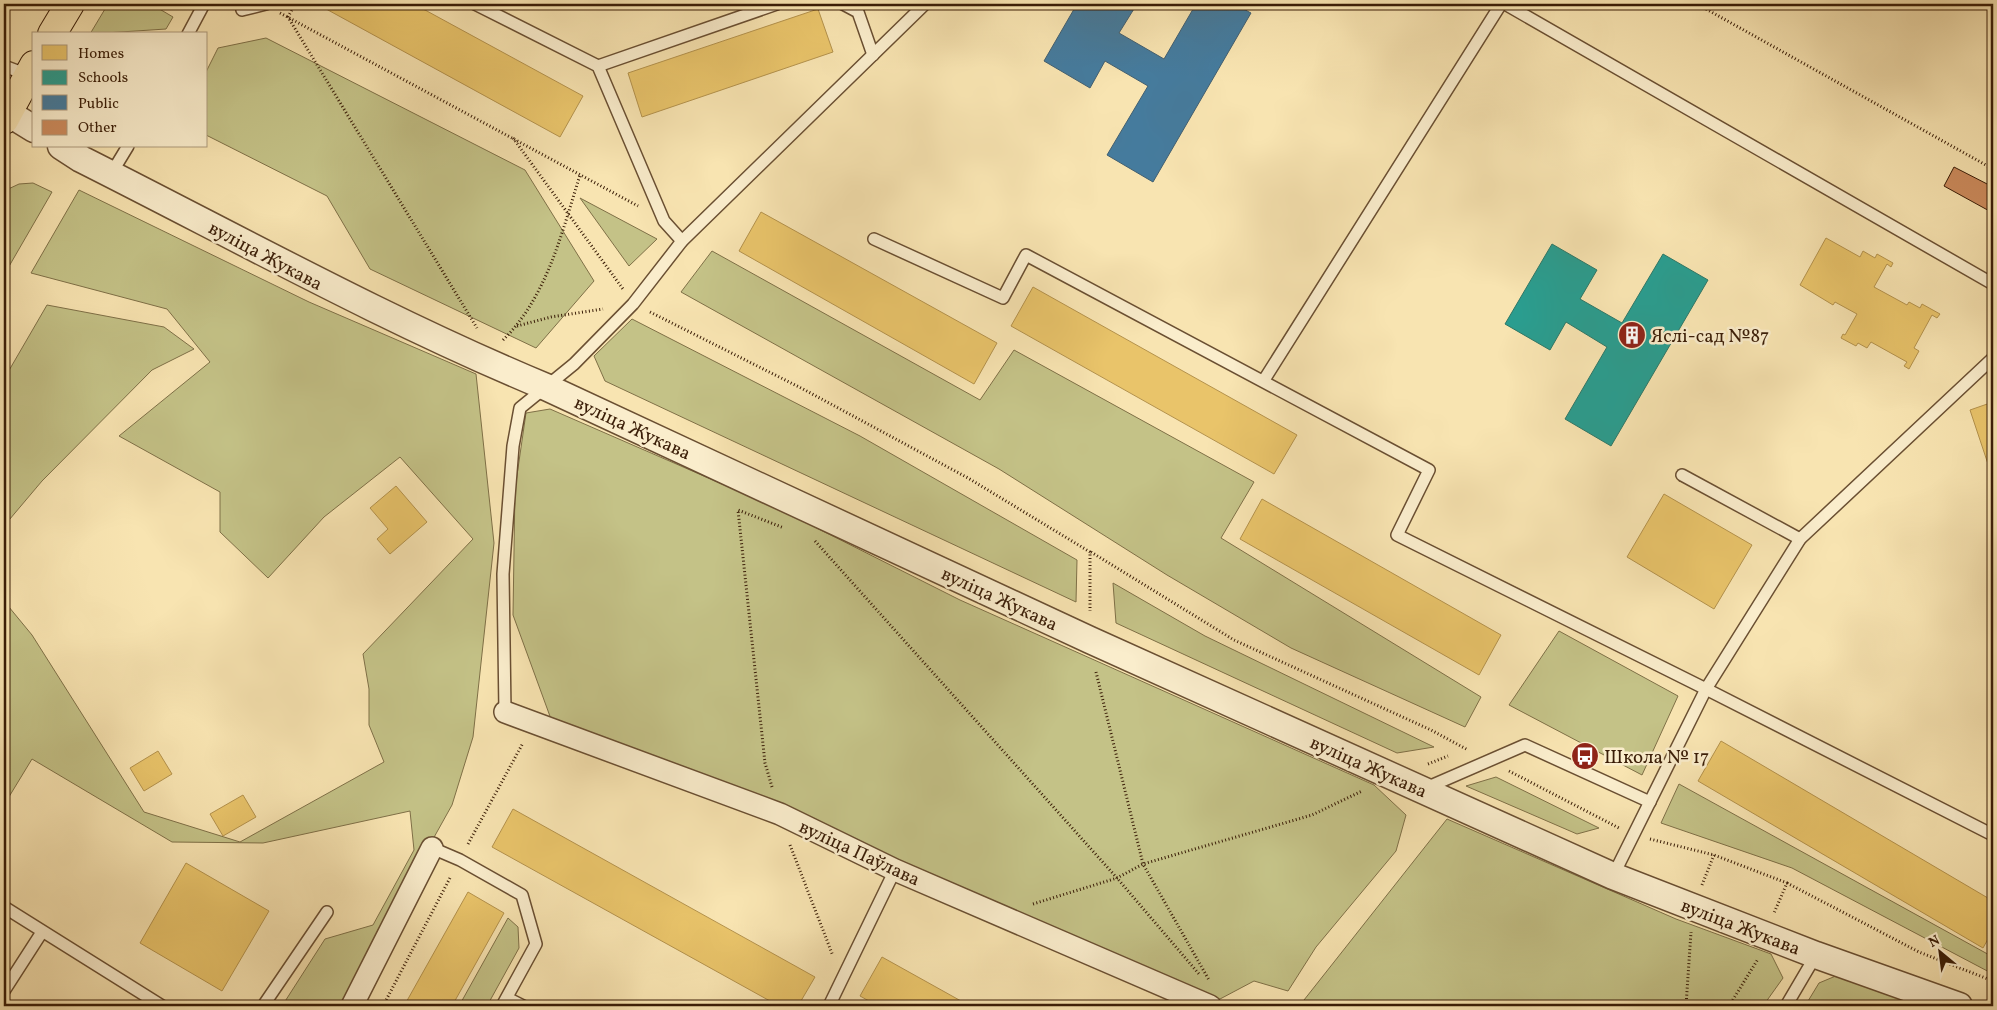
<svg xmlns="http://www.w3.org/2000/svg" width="1997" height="1010" font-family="Vollkorn,serif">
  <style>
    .green { fill: #c4c287; stroke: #7f7047 }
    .homes { fill: #e9c46a; stroke: #b4924c }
    .schools { fill: #2a9d8f; stroke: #2f7766 }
    .public { fill: #457b9d; stroke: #425f70 }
    .building { fill: #cc8b5d; stroke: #3a1d07 }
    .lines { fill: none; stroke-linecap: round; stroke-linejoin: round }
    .service-casing { stroke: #6a4f32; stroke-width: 14 }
    .minor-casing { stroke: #6a4f32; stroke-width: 24 }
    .tertiary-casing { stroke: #6a4f32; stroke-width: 29 }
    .primary-casing { stroke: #3a1d07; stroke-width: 30 }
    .path { stroke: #3a1d07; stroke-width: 3; stroke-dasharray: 1 2.5; stroke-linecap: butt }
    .service { stroke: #faedcc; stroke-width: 11 }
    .minor { stroke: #faedcc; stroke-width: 21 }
    .tertiary { stroke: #faedcc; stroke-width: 26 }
    .primary { stroke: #f8e4b1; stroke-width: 28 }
    .labels { text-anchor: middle; stroke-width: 5; stroke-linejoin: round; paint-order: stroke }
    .street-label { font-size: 19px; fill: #3a1d07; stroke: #faedcc }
    .poi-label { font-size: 19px; fill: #3a1d07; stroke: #faedcc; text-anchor: start }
  </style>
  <rect width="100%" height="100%" fill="#f8e4b1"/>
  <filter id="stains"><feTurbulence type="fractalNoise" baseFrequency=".004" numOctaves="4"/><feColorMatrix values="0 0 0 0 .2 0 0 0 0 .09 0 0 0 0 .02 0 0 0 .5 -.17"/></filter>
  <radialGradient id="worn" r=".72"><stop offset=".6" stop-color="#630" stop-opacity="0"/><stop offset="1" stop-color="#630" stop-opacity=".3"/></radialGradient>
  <!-- green -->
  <g class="green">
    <path d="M108 4H151L173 17 166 29 90 34Z"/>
    <path d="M266 38 525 170 594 281 536 348 370 269 327 196 206 135V72L218 48Z"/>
    <path d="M33 183 52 192 4 275V191L19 184Z"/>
    <path d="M79 190 309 302 476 374 494 543 473 737 452 805 340 1006H282L325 939 373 925 414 850 410 811 263 843 172 842 32 759 4 805V601L32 635 144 812 240 842 384 762 369 725V689L363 654 473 539 400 457 324 517 268 578 220 532V492L119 436 210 362 167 309 31 273Z"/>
    <path d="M580 198 657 239 629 266Z"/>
    <path d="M712 251 980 400 1014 350 1254 482 1221 538 1481 697 1465 727 1291 648 1167 575 999 469 681 292Z"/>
    <path d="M47 305 164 327 194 349 152 370 42 481 4 526V379Z"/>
    <path d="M632 319 860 436 1077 560 1076 602 605 381 594 356Z"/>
    <path d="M550 409 775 507 960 600 1374 785 1406 815 1396 851 1316 947 1288 991 1254 981 1220 999 888 855 555 730 513 615 515 489 526 413Z"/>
    <path d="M1113 583 1205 636 1434 747 1397 753 1116 623Z"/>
    <path d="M1559 631 1678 696 1642 775 1509 705Z"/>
    <path d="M1496 777 1599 828 1577 834 1466 786Z"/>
    <path d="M1679 784 1993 957V974L1792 868 1661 823Z"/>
    <path d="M1447 819 1676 919 1771 954 1783 978 1763 1006H1318L1304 1000Z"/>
    <path d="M508 918 518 927 519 948 487 1006H459Z"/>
    <path d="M1850 970 1931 1006H1805L1819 983Z"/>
  </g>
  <!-- homes -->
  <g class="homes">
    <path d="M317 4H414L583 96 560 137Z"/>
    <path d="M818 9 833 52 642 117 628 73Z"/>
    <path d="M761 212 997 343 974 384 739 251Z"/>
    <path d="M1826 238 1860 257 1863 251 1875 258 1877 254 1893 263 1891 267 1887 264 1874 287 1907 305 1909 302 1920 308 1922 304 1940 314 1937 318 1932 315 1914 348 1919 351 1909 369 1904 366 1907 362 1871 342 1867 348 1858 343 1856 346 1841 338 1843 334 1845 335 1857 314 1835 302 1833 305 1800 285Z"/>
    <path d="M1033 287 1297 435 1274 474 1011 326Z"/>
    <path d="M1993 402V479L1970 410Z"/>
    <path d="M396 486 427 522 390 554 377 539 388 529 370 508Z"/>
    <path d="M1664 494 1752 545 1714 609 1627 557Z"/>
    <path d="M1262 499 1501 635 1479 675 1240 539Z"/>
    <path d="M1721 741 1993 901V930L1983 948 1698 781Z"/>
    <path d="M158 751 172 774 144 791 130 768Z"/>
    <path d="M243 795 256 817 223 836 210 814Z"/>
    <path d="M513 809 815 977 798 1006H779L492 847Z"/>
    <path d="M186 863 269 911 222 991 140 943Z"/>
    <path d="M468 892 504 913 452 1006H404Z"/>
    <path d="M882 957 970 1006H878L860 996Z"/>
  </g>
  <!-- schools -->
  <path class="schools" d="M1552 244 1597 270 1580 299 1622 323 1663 254 1708 280 1611 446 1565 419 1607 347 1566 322 1550 350 1505 324Z"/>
  <!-- public -->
  <path class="public" d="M1077 4H1137L1119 33 1164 59 1196 4H1234L1251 13 1153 182 1107 155 1148 86 1105 61 1090 88 1044 61Z"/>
  <!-- building -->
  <path class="building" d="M1954 167 1993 187V213L1944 186Z"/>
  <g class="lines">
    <!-- service casing -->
    <g class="service-casing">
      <g id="service">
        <path d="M475 4 598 66 664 221 682 241"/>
        <path d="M843 4 858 12 873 55"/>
        <path d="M1505 4 1993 284"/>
        <path d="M242 10 266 4"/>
        <path d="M188 34 204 4"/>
        <path d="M4 66 28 75"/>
        <path d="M598 66 777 4"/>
        <path d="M111 174 128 146"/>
        <path d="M874 239 1003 298 1026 255 1429 470 1397 535 1706 689 1800 539 1993 358"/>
        <path d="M1264 380 1501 4"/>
        <path d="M1682 475 1800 539"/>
        <path d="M505 712 503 574 513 446 520 408 574 364 633 304 682 241 925 4"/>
        <path d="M1426 788 1525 745 1650 802"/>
        <path d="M432 848 460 860 522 895 536 944 502 1006"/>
        <path d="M1613 876 1706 689 1991 834 1993 833"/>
        <path d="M4 907 162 1006"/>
        <path d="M4 991 42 932"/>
        <path d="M507 998 523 1006"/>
        <path d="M263 1006 327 912"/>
        <path d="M829 1006 895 870"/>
        <path d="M1786 1006 1816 955"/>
      </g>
    </g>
    <!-- minor casing -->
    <g class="minor-casing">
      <g id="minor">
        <path d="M505 712 780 814 895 870 1210 1006"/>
        <path d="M352 1006 432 848"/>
      </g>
    </g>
    <!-- tertiary casing -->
    <g class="tertiary-casing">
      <g id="tertiary">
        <path d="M8 113 34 129"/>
        <path d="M61 146 81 159C236 237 385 320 546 387L1090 640 1613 876 1816 955 1959 1006"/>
      </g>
    </g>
    <!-- primary casing -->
    <g class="primary-casing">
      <g id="primary">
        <path d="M52 34 70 4"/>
        <path d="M4 120 34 65"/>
      </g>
    </g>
    <!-- path -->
    <g class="path">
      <path d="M295 4 288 17 477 328"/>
      <path d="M1697 4 1993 169"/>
      <path d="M1706 9 1709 4"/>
      <path d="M280 13 638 206"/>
      <path d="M513 138 623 289"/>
      <path d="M650 312 803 389 968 478 1090 552V611"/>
      <path d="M517 326 551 317 603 309"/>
      <path d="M503 340C547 297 562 232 580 175"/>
      <path d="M815 541 1117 878 1199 974"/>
      <path d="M1091 552 1234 640 1431 730 1468 750"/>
      <path d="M1096 672 1143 864 1209 980"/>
      <path d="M1428 764 1448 756"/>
      <path d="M1509 771 1619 828"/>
      <path d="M772 787 765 763 738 510 784 528"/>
      <path d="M1650 839 1714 855 1787 883 1774 913"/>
      <path d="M468 844 523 743"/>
      <path d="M790 845 833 956"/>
      <path d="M1787 883 1919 952 1993 981"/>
      <path d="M1702 885 1714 855"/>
      <path d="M1033 904 1117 878 1143 864 1312 815 1362 791"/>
      <path d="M1231 1003 1241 1006"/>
      <path d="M383 1006 451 876"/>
      <path d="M1686 1006 1691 932"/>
      <path d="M1729 1006 1758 959"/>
    </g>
    <!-- service -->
    <use href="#service" class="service"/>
    <!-- minor -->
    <use href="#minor" class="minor"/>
    <!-- tertiary -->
    <use href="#tertiary" class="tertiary"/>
    <!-- primary -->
    <use href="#primary" class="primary"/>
  </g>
  <!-- icons -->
  <defs>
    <g id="building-disc" transform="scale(1.4375)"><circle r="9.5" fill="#8f2418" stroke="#faedcc"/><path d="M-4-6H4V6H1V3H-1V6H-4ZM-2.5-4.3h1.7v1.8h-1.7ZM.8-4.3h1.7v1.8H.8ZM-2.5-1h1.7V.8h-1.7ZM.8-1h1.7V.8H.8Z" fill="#fff"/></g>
    <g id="bus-disc" transform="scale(1.4375)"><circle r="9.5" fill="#8f2418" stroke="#faedcc"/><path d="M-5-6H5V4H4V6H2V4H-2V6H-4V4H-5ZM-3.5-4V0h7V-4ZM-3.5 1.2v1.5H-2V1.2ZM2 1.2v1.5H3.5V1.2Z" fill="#fff"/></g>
  </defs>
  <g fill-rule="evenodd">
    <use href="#building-disc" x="1632" y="335"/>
    <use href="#bus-disc" x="1585" y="756"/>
  </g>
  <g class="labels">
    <!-- street labels -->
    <g class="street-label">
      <text transform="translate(266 255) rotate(28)" y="7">вуліца Жукава</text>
      <text transform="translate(633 427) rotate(25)" y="7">вуліца Жукава</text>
      <text transform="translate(1000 598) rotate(25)" y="7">вуліца Жукава</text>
      <text transform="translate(1369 766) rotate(24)" y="7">вуліца Жукава</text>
      <text transform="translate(860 852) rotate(25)" y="7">вуліца Паўлава</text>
      <text transform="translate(1741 926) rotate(21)" y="7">вуліца Жукава</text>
    </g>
    <!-- poi labels -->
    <g class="poi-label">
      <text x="1651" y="342">Яслі-сад №87</text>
      <text x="1604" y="763">Школа № 17</text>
    </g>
  </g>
  <!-- margin -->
  <rect width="1997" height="1010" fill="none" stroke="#f8e4b1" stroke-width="20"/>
  <rect x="5" y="5" width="1987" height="1000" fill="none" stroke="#3a1d07" stroke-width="2.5"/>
  <rect x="10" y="10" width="1977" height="990" fill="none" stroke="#3a1d07"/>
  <!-- legend -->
  <rect x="32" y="32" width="175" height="115" fill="#faedcc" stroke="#ad9a7d"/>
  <rect x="42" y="45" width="25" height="15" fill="#e9c46a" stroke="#ad9a7d"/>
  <text x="78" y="58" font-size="15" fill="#3a1d07">Homes</text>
  <rect x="42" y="70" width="25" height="15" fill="#2a9d8f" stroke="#ad9a7d"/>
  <text x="78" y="82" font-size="15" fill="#3a1d07">Schools</text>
  <rect x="42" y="95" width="25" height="15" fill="#457b9d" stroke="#ad9a7d"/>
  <text x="78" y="108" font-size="15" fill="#3a1d07">Public</text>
  <rect x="42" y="120" width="25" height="15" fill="#cc8b5d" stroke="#ad9a7d"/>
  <text x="78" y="132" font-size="15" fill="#3a1d07">Other</text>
  <!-- north arrow -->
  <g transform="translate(1940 952) rotate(331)" stroke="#faedcc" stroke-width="4" paint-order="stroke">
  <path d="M0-4L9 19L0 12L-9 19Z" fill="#3a1d07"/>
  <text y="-8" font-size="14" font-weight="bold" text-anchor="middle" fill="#3a1d07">N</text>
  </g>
  <rect width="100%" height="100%" filter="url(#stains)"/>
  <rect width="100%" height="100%" fill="url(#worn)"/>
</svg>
